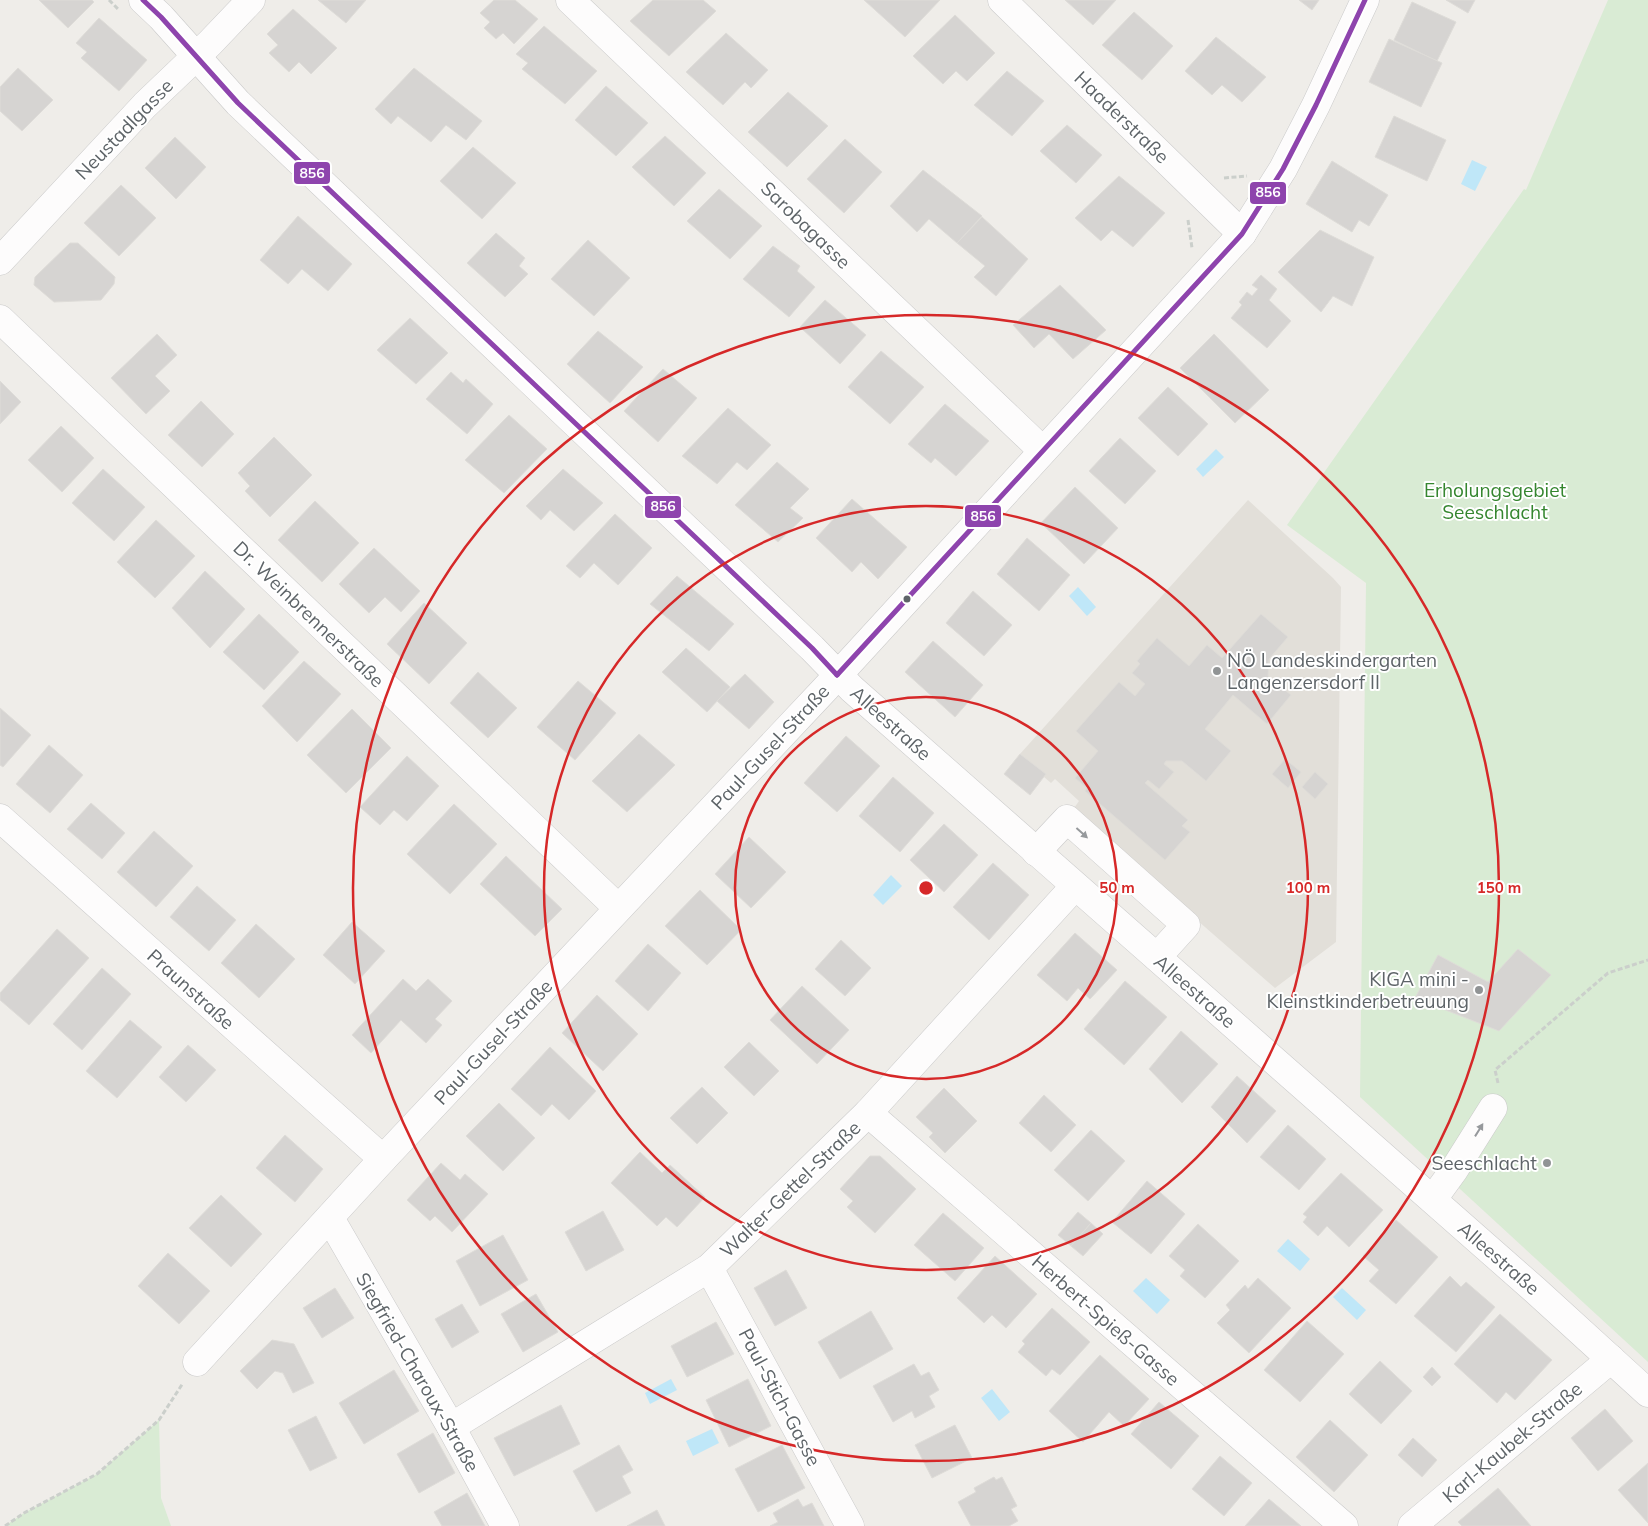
<svg xmlns="http://www.w3.org/2000/svg" width="1648" height="1526" font-family="Mulish,sans-serif">
  <style>
    .education { fill: #e2dfd9 }
    .green { fill: #d9ebd4 }
    .water { fill: #bfe7f8 }
    .building { fill: #d6d4d2; stroke: #dedcd8 }
    .lines { fill: none; stroke-linecap: round; stroke-linejoin: round }
    .minor-casing { stroke: #cacaca; stroke-width: 29 }
    .path { stroke: #cbcfcb; stroke-width: 3; stroke-dasharray: 5 2.5; stroke-linecap: butt }
    .minor { stroke: #fdfcfc; stroke-width: 28 }
    .bus-1-casing { stroke: #fff; stroke-width: 9 }
    .bus-1 { stroke: #8e44ad; stroke-width: 5 }
    .oneway { fill: #96999c }
    .ring { fill: none; stroke: #d62828; stroke-width: 2.5 }
    .bus-dot { fill: #5e6468; stroke: #fff; stroke-width: 2 }
    .poi-dot { fill: #919495; stroke: #fff; stroke-width: 2 }
    .labels { text-anchor: middle; stroke-width: 4; stroke-linejoin: round; paint-order: stroke }
    .street-label { font-size: 19px; fill: #5e6468; stroke: #fff }
    .park-label { font-size: 19px; fill: #35862f; stroke: #fff }
    .poi-label { font-size: 19px; fill: #5e6468; stroke: #fff; text-anchor: end }
    .centre { fill: #d62828; stroke: #fff; stroke-width: 2.5 }
    .ring-label { font-size: 15px; text-anchor: middle; font-weight: bold; fill: #d62828; stroke: #fff; stroke-width: 4; stroke-linejoin: round; paint-order: stroke }
    .line-badge { stroke: #fff; stroke-width: 2 }
    .badge-label { font-size: 14px; text-anchor: middle; font-weight: bold; fill: #fff }
  </style>
  <rect width="100%" height="100%" fill="#efede9"/>
  <!-- education -->
  <path class="education" d="M1248 500 1333 578 1341 587 1336 942 1275 988 1072 811 1079 801 1055 779 1051 783 1044 777 1046 774 1020 754Z"/>
  <!-- green -->
  <g class="green">
    <path d="M1608 0H1648V1362L1360 1097 1366 583 1287 525 1524 189 1526 190Z"/>
    <path d="M159 1420 161 1498 171 1526H5L24 1513 97 1474Z"/>
  </g>
  <!-- water -->
  <g class="water">
    <path d="M1472 160 1487 167 1475 191 1461 184Z"/>
    <path d="M1216 449 1224 457 1203 477 1196 469Z"/>
    <path d="M1078 587 1096 607 1087 616 1069 596Z"/>
    <path d="M891 875 902 886 883 905 873 895Z"/>
    <path d="M1288 1239 1310 1259 1300 1271 1277 1251Z"/>
    <path d="M1146 1278 1170 1300 1157 1314 1133 1291Z"/>
    <path d="M1342 1288 1366 1310 1357 1320 1333 1297Z"/>
    <path d="M671 1379 677 1390 650 1404 645 1393Z"/>
    <path d="M992 1389 1010 1412 999 1421 981 1398Z"/>
    <path d="M712 1429 719 1443 693 1456 686 1441Z"/>
  </g>
  <!-- building -->
  <g class="building">
    <path d="M39 0H92L94 2 68 28Z"/>
    <path d="M318 0H366L346 23Z"/>
    <path d="M494 0H515L538 19 514 44 503 33 496 39 484 28 490 22 480 13Z"/>
    <path d="M653 0H703L716 11 669 56 630 21Z"/>
    <path d="M864 0H940L905 37Z"/>
    <path d="M1065 0H1116L1093 25Z"/>
    <path d="M1299 0H1319L1312 10Z"/>
    <path d="M1446 0H1475L1468 13Z"/>
    <path d="M1412 2 1456 22 1437 61 1394 40Z"/>
    <path d="M293 9 337 48 311 74 299 62 289 72 269 53 278 45 267 34Z"/>
    <path d="M1134 12 1173 46 1142 80 1102 45Z"/>
    <path d="M955 15 995 53 967 81 956 71 943 84 913 56Z"/>
    <path d="M99 18 147 60 119 91 81 58 87 52 76 43Z"/>
    <path d="M544 26 597 71 565 104 522 69 528 63 516 54Z"/>
    <path d="M726 33 768 70 751 88 745 82 723 105 686 72Z"/>
    <path d="M1216 37 1266 77 1242 102 1222 85 1212 95 1185 71Z"/>
    <path d="M1389 39 1442 63 1421 107 1369 82Z"/>
    <path d="M18 68 53 100 22 131 0 111V87Z"/>
    <path d="M414 68 482 121 466 140 446 125 431 142 398 116 391 124 375 109Z"/>
    <path d="M1007 71 1044 101 1012 136 974 105Z"/>
    <path d="M606 86 648 123 616 156 575 120Z"/>
    <path d="M788 92 828 126 787 167 748 132Z"/>
    <path d="M1394 116 1446 140 1427 181 1375 157Z"/>
    <path d="M1067 125 1102 155 1076 183 1040 151Z"/>
    <path d="M665 136 706 173 674 206 632 167Z"/>
    <path d="M175 137 206 167 176 199 145 168Z"/>
    <path d="M845 139 882 172 844 213 807 179Z"/>
    <path d="M473 147 516 183 482 219 440 181Z"/>
    <path d="M1332 161 1388 195 1369 226 1359 220 1352 232 1306 204Z"/>
    <path d="M923 170 982 216 957 243 929 219 917 232 890 206Z"/>
    <path d="M1119 176 1165 213 1133 247 1112 230 1101 241 1075 218Z"/>
    <path d="M121 185 156 218 119 256 84 223Z"/>
    <path d="M719 189 762 226 730 259 687 221Z"/>
    <path d="M298 216 352 264 328 291 302 269 288 284 260 260Z"/>
    <path d="M982 217 1028 259 996 296 974 277 985 266 957 243Z"/>
    <path d="M1320 230 1374 257 1352 306 1333 296 1321 312 1278 272Z"/>
    <path d="M496 233 525 258 519 266 528 274 505 297 467 263Z"/>
    <path d="M588 240 630 278 594 316 551 279Z"/>
    <path d="M70 243H78L115 277 114 284 101 300 54 302 34 285 35 277Z"/>
    <path d="M773 246 800 266 797 271 815 287 789 317 743 279Z"/>
    <path d="M1261 275 1277 289 1269 300 1291 321 1267 348 1231 318 1242 305 1239 302 1247 292 1252 296 1258 289 1252 285Z"/>
    <path d="M1060 285 1106 330 1073 359 1049 334 1034 348 1013 325Z"/>
    <path d="M825 300 866 335 840 364 800 327Z"/>
    <path d="M410 318 448 353 416 384 377 350Z"/>
    <path d="M598 331 643 367 610 403 567 364Z"/>
    <path d="M157 334 177 355 155 376 170 391 146 414 111 378Z"/>
    <path d="M1214 334 1269 390 1235 423 1180 368Z"/>
    <path d="M881 351 924 387 890 424 848 387Z"/>
    <path d="M663 369 697 398 658 442 624 411Z"/>
    <path d="M451 372 463 383 466 379 493 404 467 434 426 399Z"/>
    <path d="M0 381 21 402 0 424Z"/>
    <path d="M1168 387 1208 424 1178 456 1138 418Z"/>
    <path d="M201 401 234 434 202 467 168 435Z"/>
    <path d="M945 404 989 441 956 476 935 458 931 463 908 444Z"/>
    <path d="M728 408 771 445 747 470 737 462 717 484 682 456Z"/>
    <path d="M509 415 547 449 504 493 465 460Z"/>
    <path d="M61 426 94 458 62 492 28 460Z"/>
    <path d="M274 437 312 475 270 517 245 491 250 486 238 473Z"/>
    <path d="M1120 438 1156 471 1125 504 1089 471Z"/>
    <path d="M777 462 809 489 790 508 803 518 778 542 735 505Z"/>
    <path d="M103 469 145 507 114 541 72 503Z"/>
    <path d="M563 469 603 503 574 531 550 510 541 520 526 506Z"/>
    <path d="M1075 487 1118 528 1084 564 1041 523Z"/>
    <path d="M852 499 907 547 878 579 861 562 852 572 816 538Z"/>
    <path d="M315 501 359 543 322 582 278 540Z"/>
    <path d="M615 514 652 548 618 585 594 563 580 578 566 566Z"/>
    <path d="M156 520 195 556 155 598 117 562Z"/>
    <path d="M1027 538 1070 575 1039 611 997 574Z"/>
    <path d="M374 548 420 591 401 612 385 597 369 613 339 584Z"/>
    <path d="M205 571 245 609 210 648 172 608Z"/>
    <path d="M677 576 734 624 709 651 650 604Z"/>
    <path d="M973 591 1012 625 984 656 946 623Z"/>
    <path d="M424 603 467 643 429 684 387 644Z"/>
    <path d="M259 614 299 652 264 690 223 652Z"/>
    <path d="M1261 614 1288 637 1269 659 1268 676 1291 695 1267 724 1233 695 1205 729 1231 751 1206 781 1182 761H1166L1164 764 1174 772 1159 789 1148 780 1145 783 1188 820 1182 826 1190 832 1165 860 1085 791 1087 788 1075 778 1098 751 1076 731 1119 682 1135 696 1145 684 1132 673 1140 664 1137 661 1157 638 1189 666 1207 645 1222 658Z"/>
    <path d="M933 641 983 685 955 717 905 672Z"/>
    <path d="M686 648 730 687 707 712 662 672Z"/>
    <path d="M304 661 341 694 297 742 262 706Z"/>
    <path d="M478 672 517 708 488 738 450 703Z"/>
    <path d="M745 674 774 702 749 729 717 701Z"/>
    <path d="M578 681 616 713 575 760 537 727Z"/>
    <path d="M0 708 31 735 3 767 0 765Z"/>
    <path d="M352 709 391 748 346 793 307 755Z"/>
    <path d="M639 734 675 765 627 812 592 781Z"/>
    <path d="M846 736 880 766 837 812 804 783Z"/>
    <path d="M49 745 83 775 50 813 16 784Z"/>
    <path d="M1020 754 1046 774 1030 795 1004 774Z"/>
    <path d="M407 756 439 786 407 821 394 810 380 825 360 807Z"/>
    <path d="M1285 759 1301 772 1288 788 1272 774Z"/>
    <path d="M1315 772 1328 784 1315 799 1302 787Z"/>
    <path d="M893 777 934 813 900 852 859 816Z"/>
    <path d="M91 803 125 833 102 859 67 829Z"/>
    <path d="M454 804 497 844 450 894 407 854Z"/>
    <path d="M944 824 978 855 944 892 910 860Z"/>
    <path d="M154 831 193 866 156 907 117 872Z"/>
    <path d="M749 837 786 872 751 908 715 874Z"/>
    <path d="M506 856 562 909 535 936 480 884Z"/>
    <path d="M993 863 1029 895 989 940 953 907Z"/>
    <path d="M197 886 236 920 209 951 170 917Z"/>
    <path d="M700 890 741 930 707 965 665 926Z"/>
    <path d="M352 922 385 951 355 984 323 955Z"/>
    <path d="M256 924 295 959 259 998 221 963Z"/>
    <path d="M57 929 89 958 29 1025 0 1000V993Z"/>
    <path d="M1075 933 1117 970 1090 999 1078 988 1067 1001 1037 975Z"/>
    <path d="M841 940 871 968 845 996 815 969Z"/>
    <path d="M648 944 681 973 648 1011 615 981Z"/>
    <path d="M1518 949 1551 975 1499 1031 1415 998 1438 955 1488 982Z"/>
    <path d="M102 968 131 994 82 1050 53 1024Z"/>
    <path d="M403 979 416 991 428 979 452 1001 435 1019 442 1025 426 1043 401 1020 371 1053 352 1035Z"/>
    <path d="M1125 981 1167 1017 1124 1065 1084 1029Z"/>
    <path d="M802 986 849 1030 817 1064 770 1020Z"/>
    <path d="M597 995 638 1034 603 1071 562 1033Z"/>
    <path d="M130 1020 162 1047 117 1098 86 1071Z"/>
    <path d="M1181 1031 1218 1064 1182 1103 1149 1069Z"/>
    <path d="M749 1042 779 1071 754 1096 724 1067Z"/>
    <path d="M188 1045 216 1070 186 1102 159 1077Z"/>
    <path d="M550 1047 596 1091 569 1120 552 1104 541 1116 511 1089Z"/>
    <path d="M1237 1076 1276 1111 1247 1143 1211 1107Z"/>
    <path d="M702 1087 728 1113 697 1144 670 1118Z"/>
    <path d="M944 1088 977 1121 945 1153 929 1137 933 1133 916 1117Z"/>
    <path d="M1044 1095 1076 1125 1051 1152 1019 1123Z"/>
    <path d="M499 1103 535 1138 503 1171 466 1136Z"/>
    <path d="M1288 1125 1326 1159 1299 1190 1260 1157Z"/>
    <path d="M1091 1130 1125 1161 1088 1201 1054 1170Z"/>
    <path d="M285 1135 323 1169 295 1202 256 1168Z"/>
    <path d="M640 1152 662 1173 670 1165 705 1197 677 1227 666 1217 657 1226 611 1183Z"/>
    <path d="M870 1156H880L916 1189 875 1233 847 1207 853 1201 840 1189Z"/>
    <path d="M441 1163 460 1180 465 1174 488 1194 452 1232 435 1216 430 1221 407 1200Z"/>
    <path d="M1341 1173 1383 1210 1349 1247 1327 1226 1318 1236 1303 1222 1307 1217 1303 1214Z"/>
    <path d="M1147 1181 1185 1214 1151 1254 1112 1222Z"/>
    <path d="M221 1195 262 1234 231 1267 189 1228Z"/>
    <path d="M603 1211 624 1250 586 1271 565 1232Z"/>
    <path d="M1078 1212 1091 1223 1071 1246 1058 1235Z"/>
    <path d="M943 1213 984 1248 955 1281 914 1245Z"/>
    <path d="M1396 1220 1438 1257 1396 1304 1369 1281 1379 1270 1363 1256Z"/>
    <path d="M1091 1223 1103 1234 1083 1256 1071 1246Z"/>
    <path d="M1198 1224 1239 1261 1205 1298 1180 1276 1185 1270 1169 1256Z"/>
    <path d="M503 1235 528 1280 480 1306 456 1261Z"/>
    <path d="M168 1253 210 1291 179 1324 138 1286Z"/>
    <path d="M995 1256 1037 1294 1006 1328 992 1315 984 1323 957 1298Z"/>
    <path d="M786 1270 807 1308 775 1326 754 1288Z"/>
    <path d="M1450 1276 1461 1287 1466 1282 1495 1307 1456 1352 1414 1316Z"/>
    <path d="M1258 1278 1291 1308 1249 1353 1217 1323 1230 1310 1226 1305 1245 1285 1248 1289Z"/>
    <path d="M335 1288 354 1318 322 1338 303 1308Z"/>
    <path d="M536 1294 558 1332 523 1352 501 1314Z"/>
    <path d="M462 1304 479 1332 452 1348 435 1319Z"/>
    <path d="M1052 1308 1090 1342 1060 1375 1052 1369 1046 1376 1018 1352 1025 1344 1022 1341Z"/>
    <path d="M871 1311 893 1349 840 1379 818 1342Z"/>
    <path d="M1500 1314 1552 1360 1515 1400 1506 1392 1497 1403 1454 1364Z"/>
    <path d="M1307 1321 1344 1354 1300 1402 1264 1370Z"/>
    <path d="M716 1322 734 1354 687 1377 671 1346Z"/>
    <path d="M272 1340 294 1344 314 1383 293 1393 283 1373 275 1371 257 1389 240 1371Z"/>
    <path d="M1100 1355 1149 1399 1124 1426 1109 1412 1083 1442 1049 1411Z"/>
    <path d="M1380 1361 1412 1391 1381 1424 1349 1394Z"/>
    <path d="M914 1364 921 1376 929 1372 939 1390 929 1396 935 1407 915 1418 912 1411 893 1422 873 1386Z"/>
    <path d="M1432 1367 1441 1377 1432 1386 1423 1377Z"/>
    <path d="M394 1370 419 1411 364 1444 339 1403Z"/>
    <path d="M748 1379 771 1426 729 1447 706 1400Z"/>
    <path d="M1159 1402 1199 1436 1171 1469 1131 1434Z"/>
    <path d="M561 1405 580 1444 514 1476 494 1438Z"/>
    <path d="M1605 1409 1633 1441 1598 1471 1571 1438Z"/>
    <path d="M316 1416 337 1458 310 1471 288 1430Z"/>
    <path d="M1330 1420 1368 1455 1334 1492 1296 1457Z"/>
    <path d="M955 1425 972 1458 932 1478 915 1445Z"/>
    <path d="M433 1433 455 1473 419 1493 397 1454Z"/>
    <path d="M1413 1438 1437 1460 1422 1477 1398 1455Z"/>
    <path d="M619 1445 633 1470 622 1476 631 1493 596 1512 573 1471Z"/>
    <path d="M782 1445 805 1488 758 1512 735 1469Z"/>
    <path d="M1220 1456 1252 1483 1224 1516 1192 1489Z"/>
    <path d="M1648 1463V1523L1618 1490Z"/>
    <path d="M994 1477 996 1480 1002 1477 1017 1506 1011 1509 1018 1521 1009 1526H971L958 1502 976 1492 974 1488Z"/>
    <path d="M1498 1488 1531 1526H1462L1458 1522Z"/>
    <path d="M467 1493 485 1526H442L434 1512Z"/>
    <path d="M798 1499 803 1507 812 1503 824 1526H770L778 1522 773 1513Z"/>
    <path d="M1269 1499 1301 1526H1245Z"/>
    <path d="M657 1510 665 1526H627Z"/>
  </g>
  <g class="lines">
    <!-- minor casing -->
    <g class="minor-casing">
      <g id="minor">
        <path d="M143 0 161 17 238 103 812 648 852 689 1535 1290 1648 1393"/>
        <path d="M570 0 1042 450"/>
        <path d="M1002 0 1242 234"/>
        <path d="M0 261 145 105 210 43 251 0"/>
        <path d="M0 319 618 908"/>
        <path d="M0 818 383 1159"/>
        <path d="M1036 852 1067 819 1186 925 1157 957"/>
        <path d="M868 1113 1344 1526"/>
        <path d="M1433 1199 1454 1170 1493 1108"/>
        <path d="M330 1218 451 1427 505 1526"/>
        <path d="M709 1268 850 1526"/>
        <path d="M197 1362 383 1159 826 688 1242 234 1283 169 1316 105 1365 0"/>
        <path d="M451 1427 709 1268 868 1113 1075 886"/>
        <path d="M1412 1526 1611 1359"/>
      </g>
    </g>
    <!-- path -->
    <g class="path">
      <path d="M109 0 118 9"/>
      <path d="M1224 178 1247 176"/>
      <path d="M1188 220 1192 248"/>
      <path d="M1498 1083 1495 1070 1608 973 1648 960"/>
      <path d="M5 1526 24 1513 97 1474 159 1420 183 1383"/>
    </g>
    <!-- minor -->
    <use href="#minor" class="minor"/>
    <!-- bus-1 casing -->
    <g class="bus-1-casing">
      <g id="bus-1">
        <path d="M143 0 161 17 238 103 812 648 837 675"/>
        <path d="M837 675 1242 234 1283 169 1316 105 1365 0"/>
      </g>
    </g>
    <!-- bus-1 -->
    <use href="#bus-1" class="bus-1"/>
  </g>
  <!-- one-way arrows -->
  <defs><path id="oneway-solid" d="M-6-.8H1V-3.2L6.5 0L1 3.2V.8H-6Z" transform="scale(1.25)"/></defs>
  <g class="oneway">
    <use href="#oneway-solid" transform="translate(1082 833) rotate(42)"/>
    <use href="#oneway-solid" transform="translate(1479 1130) rotate(-58)"/>
  </g>
  <!-- distance rings -->
  <g class="ring">
    <circle cx="926" cy="888" r="191"/>
    <circle cx="926" cy="888" r="382"/>
    <circle cx="926" cy="888" r="573"/>
  </g>
  <!-- markers -->
  <circle class="bus-dot" cx="907" cy="599" r="4.5"/>
  <g class="poi-dot">
    <circle cx="1217" cy="671" r="5"/>
    <circle cx="1479" cy="990" r="5"/>
    <circle cx="1547" cy="1163" r="5"/>
  </g>
  <g class="labels">
    <!-- street labels -->
    <g class="street-label">
      <text transform="translate(1122 117) rotate(44)" y="7">Haaderstraße</text>
      <text transform="translate(124 129) rotate(-46)" y="7">Neustadlgasse</text>
      <text transform="translate(806 225) rotate(44)" y="7">Sarobagasse</text>
      <text transform="translate(309 614) rotate(44)" y="7">Dr. Weinbrennerstraße</text>
      <text transform="translate(891 723) rotate(42)" y="7">Alleestraße</text>
      <text transform="translate(770 747) rotate(-47)" y="7">Paul-Gusel-Straße</text>
      <text transform="translate(191 989) rotate(42)" y="7">Praunstraße</text>
      <text transform="translate(1195 991) rotate(41)" y="7">Alleestraße</text>
      <text transform="translate(493 1042) rotate(-47)" y="7">Paul-Gusel-Straße</text>
      <text transform="translate(790 1189) rotate(-44)" y="7">Walter-Gettel-Straße</text>
      <text transform="translate(1499 1258) rotate(41)" y="7">Alleestraße</text>
      <text transform="translate(1106 1320) rotate(41)" y="7">Herbert-Spieß-Gasse</text>
      <text transform="translate(418 1372) rotate(60)" y="7">Siegfried-Charoux-Straße</text>
      <text transform="translate(780 1397) rotate(62)" y="7">Paul-Stich-Gasse</text>
      <text transform="translate(1512 1442) rotate(-40)" y="7">Karl-Kaubek-Straße</text>
    </g>
    <!-- park labels -->
    <g class="park-label">
      <text x="1495" y="497">Erholungsgebiet<tspan x="1495" dy="22">Seeschlacht</tspan></text>
    </g>
    <!-- poi labels -->
    <g class="poi-label">
      <text x="1227" y="667" text-anchor="start">NÖ Landeskindergarten<tspan x="1227" dy="22">Langenzersdorf II</tspan></text>
      <text x="1469" y="986">KIGA mini -<tspan x="1469" dy="22">Kleinstkinderbetreuung</tspan></text>
      <text x="1537" y="1170">Seeschlacht</text>
    </g>
  </g>
  <circle cx="926" cy="888" r="8" class="centre"/>
  <g class="ring-label">
    <text x="1117" y="893">50 m</text>
    <text x="1308" y="893">100 m</text>
    <text x="1499" y="893">150 m</text>
  </g>
  <g class="line-badge">
    <rect x="293" y="161" width="38" height="24" rx="5" fill="#8e44ad"/>
    <rect x="1249" y="181" width="38" height="24" rx="5" fill="#8e44ad"/>
    <rect x="644" y="495" width="38" height="24" rx="5" fill="#8e44ad"/>
    <rect x="964" y="504" width="38" height="24" rx="5" fill="#8e44ad"/>
  </g>
  <g class="badge-label">
    <text x="312" y="178">856</text>
    <text x="1268" y="197">856</text>
    <text x="663" y="511">856</text>
    <text x="983" y="521">856</text>
  </g>
</svg>
